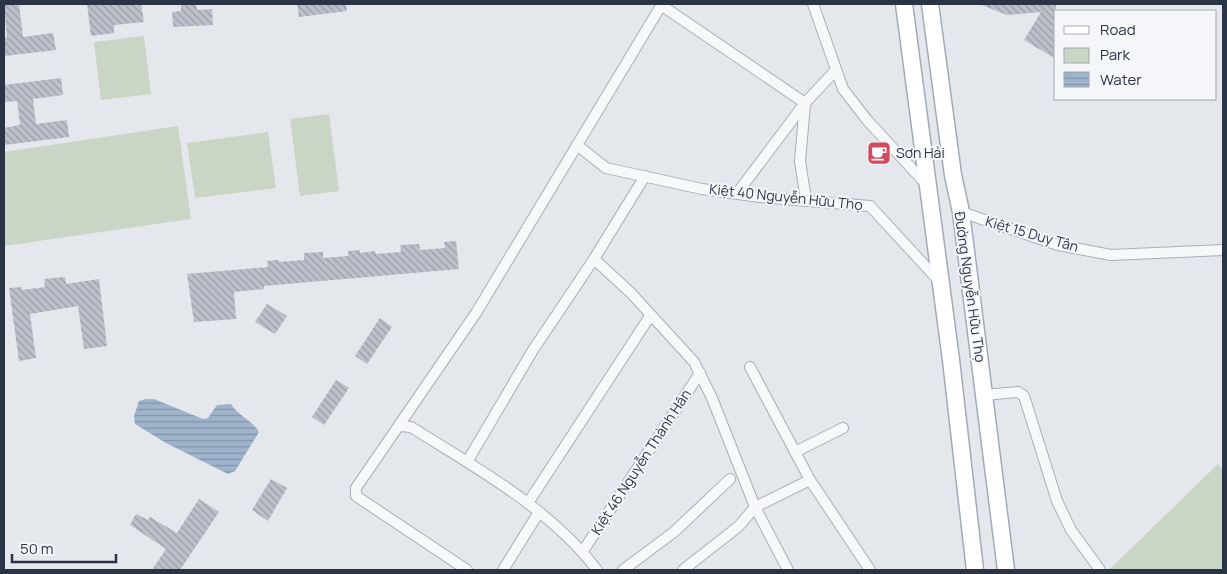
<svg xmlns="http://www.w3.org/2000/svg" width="1227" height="574" font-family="Manrope,sans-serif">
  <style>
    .park { fill: #c9d6c5 }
    .water { fill: url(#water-rules) }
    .building { fill: url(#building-back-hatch) }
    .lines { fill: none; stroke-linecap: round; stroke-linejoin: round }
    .street-casing { stroke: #a9aeb7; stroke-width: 12 }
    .primary-casing { stroke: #a3abb8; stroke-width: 19 }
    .street { stroke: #f7f8fa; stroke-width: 10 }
    .primary { stroke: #fff; stroke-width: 16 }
    .labels { text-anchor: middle; stroke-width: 4; stroke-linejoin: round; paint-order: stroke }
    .poi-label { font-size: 14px; fill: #2b3445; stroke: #f4f6f9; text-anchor: start }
    .street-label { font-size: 14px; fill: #2b3445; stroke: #f4f6f9 }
  </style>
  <defs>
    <pattern id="water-rules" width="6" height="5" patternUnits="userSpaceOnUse" patternTransform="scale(1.25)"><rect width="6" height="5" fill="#9fb4cc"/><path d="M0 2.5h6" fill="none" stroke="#8293a7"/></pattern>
    <pattern id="building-back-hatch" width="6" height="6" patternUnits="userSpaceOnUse" patternTransform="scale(1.25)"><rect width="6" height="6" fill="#bbc0ca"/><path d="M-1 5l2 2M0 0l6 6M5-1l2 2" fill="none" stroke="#989da6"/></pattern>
  </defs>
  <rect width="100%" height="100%" fill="#e4e7ec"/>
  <!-- park -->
  <g class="park">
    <path d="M144 36 151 94 101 100 94 42Z"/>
    <path d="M329 114 339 191 300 196 290 119Z"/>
    <path d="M178 126 191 219 4 246V152Z"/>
    <path d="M268 132 276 188 195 198 187 143Z"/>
    <path d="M1218 464 1223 469V570H1109Z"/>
  </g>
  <!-- water -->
  <path class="water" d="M146 399H154L203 419 208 418 217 405 231 404C238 416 252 420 259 432L235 471 228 474 166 443 135 424 134 416 139 401Z"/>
  <!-- building -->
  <g class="building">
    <path d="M4 4H19L23 37 53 33 56 50 4 56V38H7Z"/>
    <path d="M87 4H141L144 22 114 25V33L91 36Z"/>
    <path d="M181 4H196L197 10 212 9 213 25 173 27 172 12 181 11Z"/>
    <path d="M297 4H346L347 11 299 17Z"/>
    <path d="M979 4H1056V59L1024 40 1041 12 1007 15Z"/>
    <path d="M61 78 63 95 33 99 36 124 67 120 69 137 4 145V128L20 125 17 101 4 102V85Z"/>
    <path d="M456 241 459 269 264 286V289L234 292 236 319 194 322 187 274 268 267 267 261 279 260V262L304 260V253L323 252V258L348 256V251L360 250V253L375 251 376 254 401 252 400 245 419 244 420 250 445 248 444 242Z"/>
    <path d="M65 277 66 284 99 279 107 346 84 349 78 306 30 314 36 358 19 361 9 288 22 287V290L45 287 44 279Z"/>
    <path d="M267 304 287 316 275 334 255 322Z"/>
    <path d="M380 318 392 327 367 364 355 356Z"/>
    <path d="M336 380 349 388 324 425 312 417Z"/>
    <path d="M271 479 287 488 268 521 252 510Z"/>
    <path d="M199 499 219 512 180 570H152L166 549 130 525 136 514 148 520 150 517 177 533Z"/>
  </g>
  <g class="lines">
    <!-- street casing -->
    <g class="street-casing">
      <g id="street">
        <path d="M813 4 843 89 867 120 926 184"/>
        <path d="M661 5 805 103"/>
        <path d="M805 104 800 161 806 200"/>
        <path d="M577 145 606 168 702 189 760 197 870 206 941 283"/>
        <path d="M738 192 805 103 835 71"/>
        <path d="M961 212 1058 245 1111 255 1223 250"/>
        <path d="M594 259 631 293 694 362 712 398 755 507 788 570"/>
        <path d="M750 367 810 480 870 570"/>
        <path d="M984 395 1018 392 1024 396 1057 501 1071 530 1100 570"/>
        <path d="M400 426 411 427C476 468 550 508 597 570"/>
        <path d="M795 452 843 428"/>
        <path d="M467 462 533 350 594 259 645 176"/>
        <path d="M528 503 650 316"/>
        <path d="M583 551 700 373"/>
        <path d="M467 570 356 496V488L476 313 662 4"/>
        <path d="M503 570 539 512"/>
        <path d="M623 570 674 532 730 479"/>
        <path d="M683 570 739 526 755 507 810 480"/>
      </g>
    </g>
    <!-- primary casing -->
    <g class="primary-casing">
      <g id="primary">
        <path d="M904 4 951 360 975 570"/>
        <path d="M930 4 953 175 961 212 1006 570"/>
      </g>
    </g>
    <!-- street -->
    <use href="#street" class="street"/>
    <!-- primary -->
    <use href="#primary" class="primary"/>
  </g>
  <!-- icons -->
  <defs>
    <g id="cafe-square" transform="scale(1.25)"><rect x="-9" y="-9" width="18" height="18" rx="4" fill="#d1495b" stroke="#f4f6f9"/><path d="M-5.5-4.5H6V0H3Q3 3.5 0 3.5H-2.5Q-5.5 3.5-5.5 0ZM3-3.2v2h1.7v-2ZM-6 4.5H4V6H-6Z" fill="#fff"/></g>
  </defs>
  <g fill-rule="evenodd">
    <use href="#cafe-square" x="879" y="153"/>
  </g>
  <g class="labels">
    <!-- poi labels -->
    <g class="poi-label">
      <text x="896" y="158">Sơn Hải</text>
    </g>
    <!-- street labels -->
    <g class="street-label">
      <text transform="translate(786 197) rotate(6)" y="5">Kiệt 40 Nguyễn Hữu Thọ</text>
      <text transform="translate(1032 234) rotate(16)" y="5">Kiệt 15 Duy Tân</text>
      <text transform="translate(970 287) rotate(82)" y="5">Đường Nguyễn Hữu Thọ</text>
      <text transform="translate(641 462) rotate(-57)" y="5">Kiệt 46 Nguyễn Thành Hân</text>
    </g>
  </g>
  <!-- border -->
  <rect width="1227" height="574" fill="none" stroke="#2b3445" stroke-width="10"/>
  <!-- legend -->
  <rect x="1054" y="10" width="162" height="90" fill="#f4f6f9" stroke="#a4a8b1"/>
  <rect x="1064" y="26" width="25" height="8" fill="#ffffff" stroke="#a4a8b1"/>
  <text x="1100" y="35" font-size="15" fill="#2b3445">Road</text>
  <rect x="1064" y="48" width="25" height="15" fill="#c9d6c5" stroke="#a4a8b1"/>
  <text x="1100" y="60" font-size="15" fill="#2b3445">Park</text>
  <rect x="1064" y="72" width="25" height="15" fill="url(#water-rules)" stroke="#a4a8b1"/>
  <text x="1100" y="85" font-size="15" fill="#2b3445">Water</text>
  <!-- scale -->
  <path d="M12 554v8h104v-8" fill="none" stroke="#2b3445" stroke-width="2.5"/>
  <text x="20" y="554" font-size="15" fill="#2b3445" stroke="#f4f6f9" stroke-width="4" paint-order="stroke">50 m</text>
</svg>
